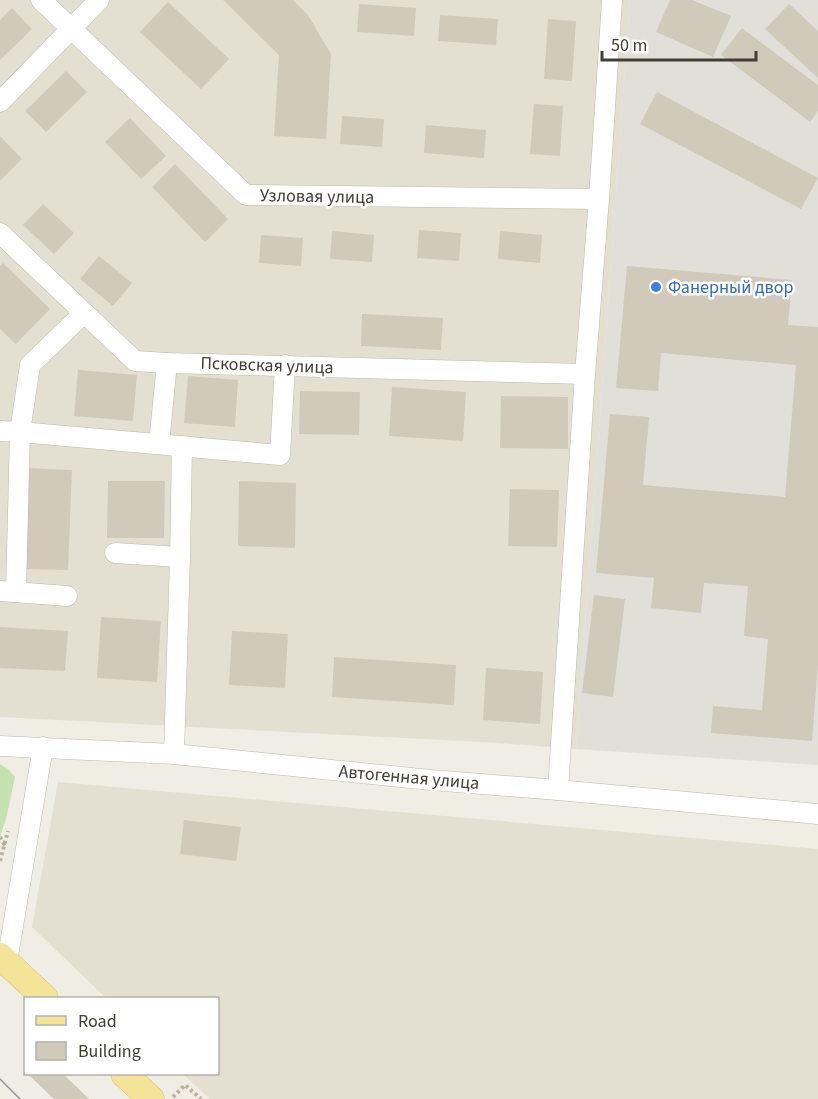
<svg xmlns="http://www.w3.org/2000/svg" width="818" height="1099" font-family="'Source Sans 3',sans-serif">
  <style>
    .residential { fill: #e3e0d2 }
    .industrial { fill: #e2dfd9 }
    .green { fill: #c5e1b0 }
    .building { fill: #d0caba }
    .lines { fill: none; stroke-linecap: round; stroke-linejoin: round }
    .minor-casing { stroke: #bdb9aa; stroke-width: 21 }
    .major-casing { stroke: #d7c26b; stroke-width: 27 }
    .path { stroke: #bbb29a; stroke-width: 4; stroke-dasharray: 3 3; stroke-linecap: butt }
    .minor { stroke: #fff; stroke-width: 20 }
    .major { stroke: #f4e498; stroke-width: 26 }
    .tram { stroke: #939393; stroke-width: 1.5 }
    .shop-dot { fill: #3f7fe0; stroke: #fff; stroke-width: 2 }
    .labels { text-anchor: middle; stroke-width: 5; stroke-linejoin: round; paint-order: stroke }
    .street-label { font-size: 18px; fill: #413e34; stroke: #fff }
    .shop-label { font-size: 18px; fill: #366cbe; stroke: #fff; text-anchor: start }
  </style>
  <rect width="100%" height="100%" fill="#f0ede4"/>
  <!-- residential -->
  <g class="residential">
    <path d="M0 0H630L576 749 499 743 0 717Z"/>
    <path d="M58 782 818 849V1099H210L183 1074H218V998H106L32 927Z"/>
  </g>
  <!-- industrial -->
  <path class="industrial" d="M630 0H818V765L576 749Z"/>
  <!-- green -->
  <path class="green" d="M0 764 8 769 15 777 6 819 0 837Z"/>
  <!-- building -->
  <g class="building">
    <path d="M223 0H293L308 15 331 54 326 139 274 136 279 55Z"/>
    <path d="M670 0H692L731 16 713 57 656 32Z"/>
    <path d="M168 2 229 59 201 89 140 32Z"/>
    <path d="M359 4 416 8 414 36 357 32Z"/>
    <path d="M789 4 818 31V78L765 29Z"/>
    <path d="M12 8 32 29 0 60V20Z"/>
    <path d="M440 15 498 19 496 45 438 41Z"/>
    <path d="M548 19 576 21 572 81 544 79Z"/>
    <path d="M742 28 818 85V111L810 122 721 55Z"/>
    <path d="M66 71 87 92 46 132 25 111Z"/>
    <path d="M657 92 818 178 801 209 640 124Z"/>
    <path d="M534 104 563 106 560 156 530 154Z"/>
    <path d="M342 116 384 119 382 147 340 144Z"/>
    <path d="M130 118 166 156 141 179 105 142Z"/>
    <path d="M426 125 486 130 484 158 424 153Z"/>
    <path d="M0 136 22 159 0 181Z"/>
    <path d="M175 164 228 219 205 242 152 187Z"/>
    <path d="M43 204 74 233 54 254 23 225Z"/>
    <path d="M419 230 461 233 459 261 417 258Z"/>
    <path d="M332 231 374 235 372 262 330 259Z"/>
    <path d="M500 231 542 235 540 263 498 259Z"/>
    <path d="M261 235 303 238 301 266 259 263Z"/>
    <path d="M99 256 132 283 113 306 80 279Z"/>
    <path d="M3 263 50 309 16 344 0 329V266Z"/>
    <path d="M627 266 792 280 788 325 818 327V665L812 741 711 733 713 706 762 710 768 639 744 636 748 586 704 583 701 613 651 608 654 578 596 573 610 414 649 417 643 485 785 497 796 365 661 353 658 391 616 388Z"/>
    <path d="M362 314 443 318 441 350 361 346Z"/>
    <path d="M78 370 137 375 133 421 74 416Z"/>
    <path d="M188 376 238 380 235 427 184 423Z"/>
    <path d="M392 387 466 392 463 441 389 436Z"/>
    <path d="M300 391 360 392 359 435 299 434Z"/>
    <path d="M501 396 568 397V449L500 448Z"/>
    <path d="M26 468 72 470 68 570 22 569Z"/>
    <path d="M108 481H165L164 538H107Z"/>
    <path d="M239 481 296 483 295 548 238 546Z"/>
    <path d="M510 489 559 490 557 547 508 546Z"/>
    <path d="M594 595 625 599 613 697 582 693Z"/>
    <path d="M101 617 161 621 157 682 97 678Z"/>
    <path d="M0 627 68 631 65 671 0 668Z"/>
    <path d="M232 631 288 634 285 688 229 685Z"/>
    <path d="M334 657 456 665 454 705 332 697Z"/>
    <path d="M486 668 543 672 540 724 483 720Z"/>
    <path d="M184 820 241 827 236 861 180 854Z"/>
    <path d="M32 1074H63L89 1099H54L30 1076Z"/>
  </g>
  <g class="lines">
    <!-- minor casing -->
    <g class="minor-casing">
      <g id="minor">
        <path d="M41 0 246 195 599 199"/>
        <path d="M0 102 99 0"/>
        <path d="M0 233 135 361 167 363 585 374"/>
        <path d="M0 431 20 432 30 365 84 313"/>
        <path d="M159 444 167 363"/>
        <path d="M115 553 180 557 182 446"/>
        <path d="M0 591 67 596"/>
        <path d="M16 592 20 432 280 455 285 365"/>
        <path d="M0 746 174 754 431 780 558 790 818 814"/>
        <path d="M174 754 180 557"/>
        <path d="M558 790 585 374 599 199 612 0"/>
        <path d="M7 962 43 747"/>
      </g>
    </g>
    <!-- major casing -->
    <g class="major-casing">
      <g id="major">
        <path d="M0 956 45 998"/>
        <path d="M124 1074 151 1099"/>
      </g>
    </g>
    <!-- path -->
    <g class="path">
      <path d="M0 837 4 844 0 843"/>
      <path d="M0 861 8 831"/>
      <path d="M173 1097 185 1085 201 1099"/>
    </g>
    <!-- minor -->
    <use href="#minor" class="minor"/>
    <!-- major -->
    <use href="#major" class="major"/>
    <!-- tram -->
    <path class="tram" d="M0 1079 20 1099"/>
  </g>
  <!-- markers -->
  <circle class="shop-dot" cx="656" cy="287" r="6"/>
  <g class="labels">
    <!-- street labels -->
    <g class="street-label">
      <text transform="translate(317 196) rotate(1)" y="6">Узловая улица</text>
      <text transform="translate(267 365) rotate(2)" y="6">Псковская улица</text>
      <text transform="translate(409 777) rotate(5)" y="6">Автогенная улица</text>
    </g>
    <!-- shop labels -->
    <g class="shop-label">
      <text x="668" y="293">Фанерный двор</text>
    </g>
  </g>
  <!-- legend -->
  <rect x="24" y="997" width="195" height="78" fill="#ffffff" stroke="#b3b2ae" stroke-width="1.5"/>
  <rect x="36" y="1016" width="30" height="9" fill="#f4e498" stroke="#b3b2ae" stroke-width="1.5"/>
  <text x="78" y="1027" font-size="18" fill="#413e34">Road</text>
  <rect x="36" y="1042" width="30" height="18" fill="#d0caba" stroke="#b3b2ae" stroke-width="1.5"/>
  <text x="78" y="1057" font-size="18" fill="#413e34">Building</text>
  <!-- scale -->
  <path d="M602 51v9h154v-9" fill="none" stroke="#413e34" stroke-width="3"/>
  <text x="611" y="51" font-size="18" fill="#413e34" stroke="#ffffff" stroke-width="4.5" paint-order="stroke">50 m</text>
</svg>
